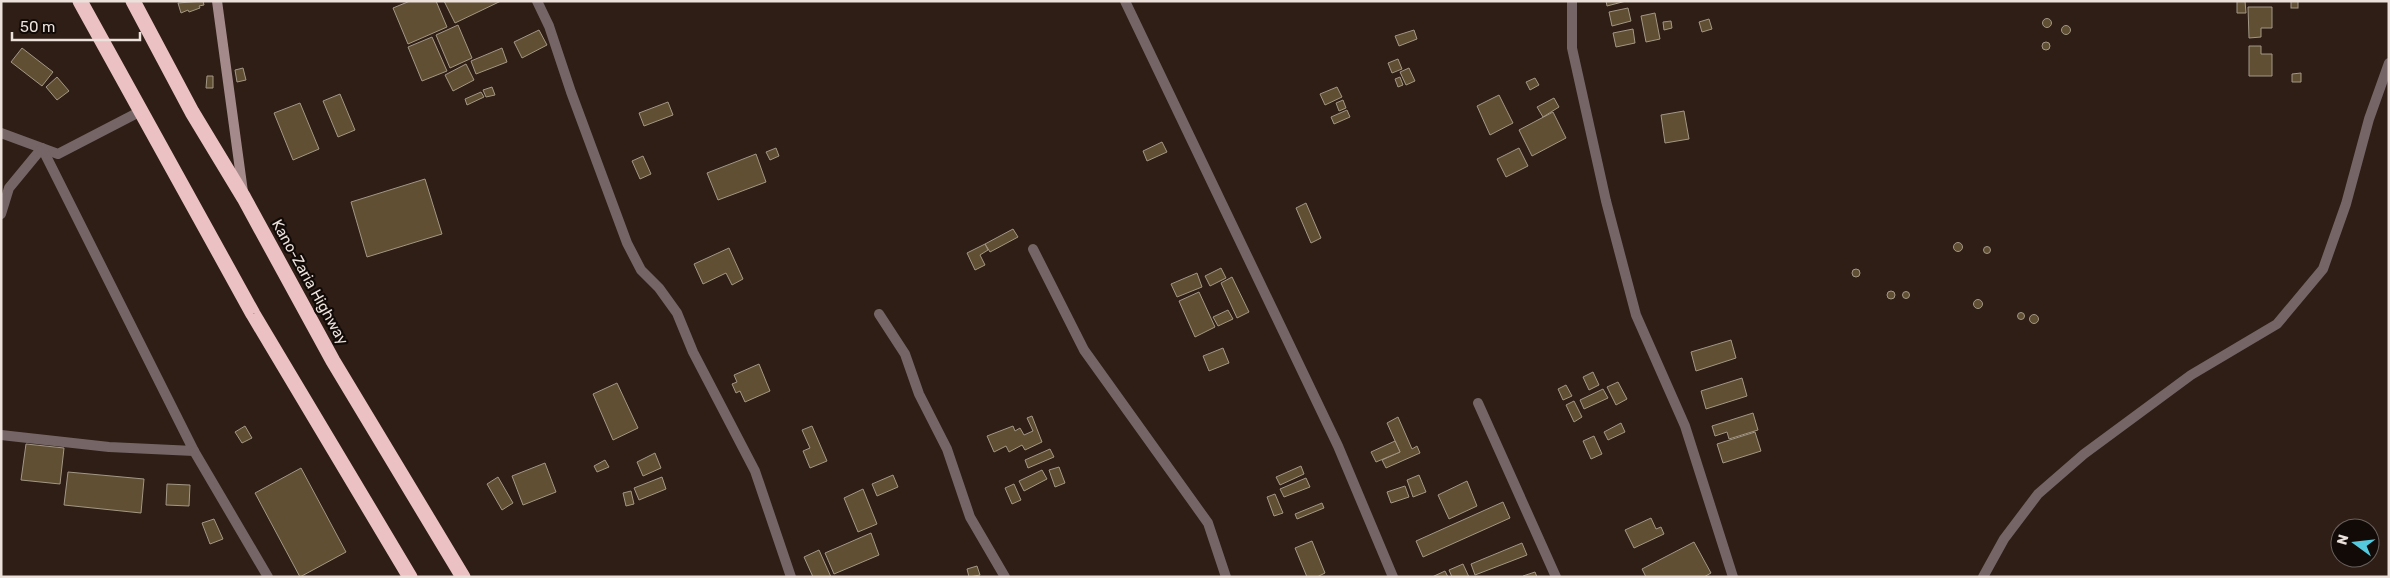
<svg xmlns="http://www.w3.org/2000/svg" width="2390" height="578" font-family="Rubik,sans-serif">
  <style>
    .building { fill: #604f33; stroke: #a39785 }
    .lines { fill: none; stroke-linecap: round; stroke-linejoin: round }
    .street { stroke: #756566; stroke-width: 10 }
    .secondary { stroke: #a58a8c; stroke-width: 10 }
    .highway { stroke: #ebc1c4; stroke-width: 15 }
    .labels { text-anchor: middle; stroke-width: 4.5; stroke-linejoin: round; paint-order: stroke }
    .street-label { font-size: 15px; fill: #ece1db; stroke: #110a07 }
  </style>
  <rect width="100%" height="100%" fill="#2e1e16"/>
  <!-- building -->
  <g class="building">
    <path d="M203 1 204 5 199 6 200 8 189 12 188 10 181 13 178 3Z"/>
    <path d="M410 1H436L447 27 408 44 393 8Z"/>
    <path d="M444 1H501L455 23Z"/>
    <path d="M1606 1H1626L1607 6Z"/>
    <path d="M2237 1H2245L2246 13H2237Z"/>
    <rect x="2291" y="1" width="7" height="7"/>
    <path d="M2248 7H2272V28H2261V37L2249 38Z"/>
    <path d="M1628 8 1631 21 1612 26 1609 12Z"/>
    <path d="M1655 13 1660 39 1646 42 1641 16Z"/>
    <circle cx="2047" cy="23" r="4.5"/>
    <path d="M1709 19 1712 29 1702 32 1699 22Z"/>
    <path d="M1671 21 1672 28 1664 30 1663 22Z"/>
    <path d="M458 25 472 58 450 68 436 35Z"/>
    <circle cx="2066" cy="30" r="4.5"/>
    <path d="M1633 29 1635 43 1616 47 1613 33Z"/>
    <path d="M539 30 547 45 522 58 514 42Z"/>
    <path d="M1414 30 1417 39 1399 46 1395 36Z"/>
    <path d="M432 37 447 71 422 81 408 47Z"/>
    <circle cx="2046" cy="46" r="4"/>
    <path d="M2249 46H2261V54H2272V76H2249Z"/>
    <path d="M22 48 53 72 42 86 11 62Z"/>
    <path d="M502 48 507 62 476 74 471 61Z"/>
    <path d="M1398 59 1402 69 1392 73 1388 63Z"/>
    <path d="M466 64 474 80 453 91 445 75Z"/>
    <path d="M243 68 246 80 237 82 235 70Z"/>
    <path d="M1409 68 1415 81 1406 85 1400 72Z"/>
    <path d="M2301 73V82H2292V74Z"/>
    <path d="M207 76H213V88H206Z"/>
    <path d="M57 77 69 91 57 100 46 87Z"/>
    <path d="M1400 77 1403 85 1398 87 1395 79Z"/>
    <path d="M1535 78 1539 85 1530 90 1526 82Z"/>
    <path d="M492 87 495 95 486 97 483 90Z"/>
    <path d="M1337 87 1342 97 1325 105 1320 94Z"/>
    <path d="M481 92 484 97 467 105 465 99Z"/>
    <path d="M340 94 355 130 338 137 323 101Z"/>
    <path d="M1499 95 1513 123 1490 135 1477 106Z"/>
    <path d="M1554 98 1559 107 1543 117 1537 107Z"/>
    <path d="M1343 100 1346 108 1339 111 1336 103Z"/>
    <path d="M668 102 673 115 644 126 639 113Z"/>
    <path d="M300 103 319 149 293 160 274 113Z"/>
    <path d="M1347 110 1350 117 1334 124 1331 117Z"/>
    <path d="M1684 111 1689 139 1665 143 1661 115Z"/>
    <path d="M1553 112 1566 138 1532 156 1519 130Z"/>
    <path d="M1162 142 1167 152 1147 161 1143 151Z"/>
    <path d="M776 148 779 156 770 160 766 152Z"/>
    <path d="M1519 148 1528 166 1506 177 1497 159Z"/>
    <path d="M756 154 766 182 718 200 707 173Z"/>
    <path d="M643 156 651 174 640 179 632 161Z"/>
    <path d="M425 179 442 234 367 257 351 202Z"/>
    <path d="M1306 203 1321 238 1311 243 1296 208Z"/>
    <path d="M1013 229 1018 237 990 252 985 244Z"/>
    <circle cx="1958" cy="247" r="4.5"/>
    <path d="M985 244 988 250 980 255 985 265 975 270 967 253Z"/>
    <circle cx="1987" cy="250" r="3.5"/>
    <path d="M729 248 743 279 732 285 726 273 703 284 694 264Z"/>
    <path d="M1221 268 1226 278 1210 286 1205 276Z"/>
    <circle cx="1856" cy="273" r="4"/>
    <path d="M1197 273 1202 287 1177 297 1171 284Z"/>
    <path d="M1232 277 1249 312 1237 318 1221 283Z"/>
    <circle cx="1891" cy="295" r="4"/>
    <circle cx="1906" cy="295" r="3.5"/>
    <path d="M1199 292 1215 327 1195 337 1179 301Z"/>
    <circle cx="1978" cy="304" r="4.5"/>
    <path d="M1228 310 1233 319 1218 326 1213 317Z"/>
    <circle cx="2021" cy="316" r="3.5"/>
    <circle cx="2034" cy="319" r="4.5"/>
    <path d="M1731 340 1736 358 1696 371 1691 352Z"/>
    <path d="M1223 348 1229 363 1209 371 1203 356Z"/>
    <path d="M759 364 770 391 745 402 740 391 736 393 732 384 737 382 734 375Z"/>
    <path d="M1593 372 1599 385 1589 390 1583 377Z"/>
    <path d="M1742 378 1747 396 1706 409 1701 391Z"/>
    <path d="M1618 382 1627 399 1616 405 1607 387Z"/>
    <path d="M617 383 638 428 613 440 593 394Z"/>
    <path d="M1566 385 1572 396 1563 400 1558 389Z"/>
    <path d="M1603 389 1608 398 1584 409 1580 400Z"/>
    <path d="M1574 401 1582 417 1574 422 1566 405Z"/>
    <path d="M1753 413 1758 430 1729 439 1727 432 1715 436 1712 426Z"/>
    <path d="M1032 416 1042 442 1025 450 1022 445 1009 452 1006 446 994 452 987 436 1013 426 1015 431 1020 428 1024 435 1033 431 1027 418Z"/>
    <path d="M1398 417 1412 449 1417 446 1420 453 1386 468 1382 460 1400 452 1387 423Z"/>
    <path d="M1621 423 1625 432 1608 440 1604 432Z"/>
    <path d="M245 426 252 438 242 443 235 432Z"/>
    <path d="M812 426 827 461 810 468 803 451 810 448 802 430Z"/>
    <path d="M1755 432 1761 451 1723 463 1717 444Z"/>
    <path d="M1594 436 1602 454 1591 459 1583 441Z"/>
    <path d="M1395 441 1400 452 1376 462 1371 452Z"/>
    <path d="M26 444 64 448 60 484 21 480Z"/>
    <path d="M1050 449 1054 457 1028 468 1025 460Z"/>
    <path d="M655 453 661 468 643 476 637 462Z"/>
    <path d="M605 460 609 467 597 472 594 466Z"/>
    <path d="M545 463 556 492 523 505 512 476Z"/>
    <path d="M1301 466 1304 474 1280 485 1276 477Z"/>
    <path d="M1059 467 1065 483 1055 487 1049 470Z"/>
    <path d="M301 468 346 552 300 577 255 493Z"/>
    <path d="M1042 470 1047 479 1024 491 1019 481Z"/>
    <path d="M68 472 144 479 141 513 64 505Z"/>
    <path d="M893 475 898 487 877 496 872 484Z"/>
    <path d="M1419 475 1426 492 1413 497 1407 480Z"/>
    <path d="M498 477 513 503 502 510 487 484Z"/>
    <path d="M662 477 666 489 639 500 634 488Z"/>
    <path d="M1306 478 1310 487 1284 497 1280 489Z"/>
    <path d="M1467 481 1477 506 1449 519 1438 495Z"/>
    <path d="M167 484 190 485 189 506 166 505Z"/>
    <path d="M1014 484 1021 500 1012 504 1005 488Z"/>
    <path d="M1405 486 1409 497 1391 503 1387 492Z"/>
    <path d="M863 489 877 524 858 532 844 498Z"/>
    <path d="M631 491 634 504 626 506 623 493Z"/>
    <path d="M1275 494 1283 513 1274 516 1267 497Z"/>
    <path d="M1503 502 1510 518 1423 557 1416 541Z"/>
    <path d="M1322 503 1324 508 1297 519 1295 514Z"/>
    <path d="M1651 518 1656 529 1661 527 1664 534 1634 548 1625 530Z"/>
    <path d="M214 519 223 539 210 544 202 523Z"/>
    <path d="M871 533 879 555 834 574 825 553Z"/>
    <path d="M1312 541 1325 573 1317 577H1307L1295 548Z"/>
    <path d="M1694 542 1711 573 1704 577H1646L1642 569Z"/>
    <path d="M1522 543 1527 555 1475 575 1471 564Z"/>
    <path d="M819 550 831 577H813L804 557Z"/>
    <path d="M1463 564 1469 577H1452L1449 570Z"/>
    <path d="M977 566 980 575 969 577 967 569Z"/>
    <path d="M1445 571 1448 577H1432Z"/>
    <path d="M1535 572 1537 577H1523V576Z"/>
  </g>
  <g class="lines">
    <!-- street -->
    <g class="street">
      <path d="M537 1 549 26 571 92 627 243 641 270 659 288 677 313 693 352 755 471 791 577"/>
      <path d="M1125 1 1338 446 1393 577"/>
      <path d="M1572 1V48L1606 201 1636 315 1685 426 1733 577"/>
      <path d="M1 133 58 154 141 111"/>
      <path d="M1 214 9 188 42 148 194 451 109 447 1 435"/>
      <path d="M1033 249 1084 350 1208 523 1226 577"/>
      <path d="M879 314 905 354 919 394 947 449 970 517 1005 577"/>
      <path d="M1478 403 1556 577"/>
      <path d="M194 451 268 577"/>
      <path d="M1983 577 2004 539 2038 494 2084 454 2191 375 2277 324 2323 269 2346 204 2369 119 2389 63"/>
    </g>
    <!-- secondary -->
    <path class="secondary" d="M217 1 243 192"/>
    <!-- highway -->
    <g class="highway">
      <path d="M80 1 253 314 410 577"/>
      <path d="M133 1 192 112 244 198 333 361 463 577"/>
    </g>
  </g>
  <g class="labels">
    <!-- street labels -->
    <g class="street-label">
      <text transform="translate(310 282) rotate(61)" y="5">Kano-Zaria Highway</text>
    </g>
  </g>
  <!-- border -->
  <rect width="2390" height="578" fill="none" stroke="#ece1db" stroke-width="5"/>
  <!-- north arrow -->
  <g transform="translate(2355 543) rotate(285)"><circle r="24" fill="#110a07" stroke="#69605c"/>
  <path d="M0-4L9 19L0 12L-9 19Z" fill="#55cadf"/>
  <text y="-8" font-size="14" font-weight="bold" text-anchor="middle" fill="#ece1db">N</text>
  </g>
  <!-- scale -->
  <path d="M12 32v8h128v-8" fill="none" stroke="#ece1db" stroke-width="2.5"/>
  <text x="20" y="32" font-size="15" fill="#ece1db" stroke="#110a07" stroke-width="4" paint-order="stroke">50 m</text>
</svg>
